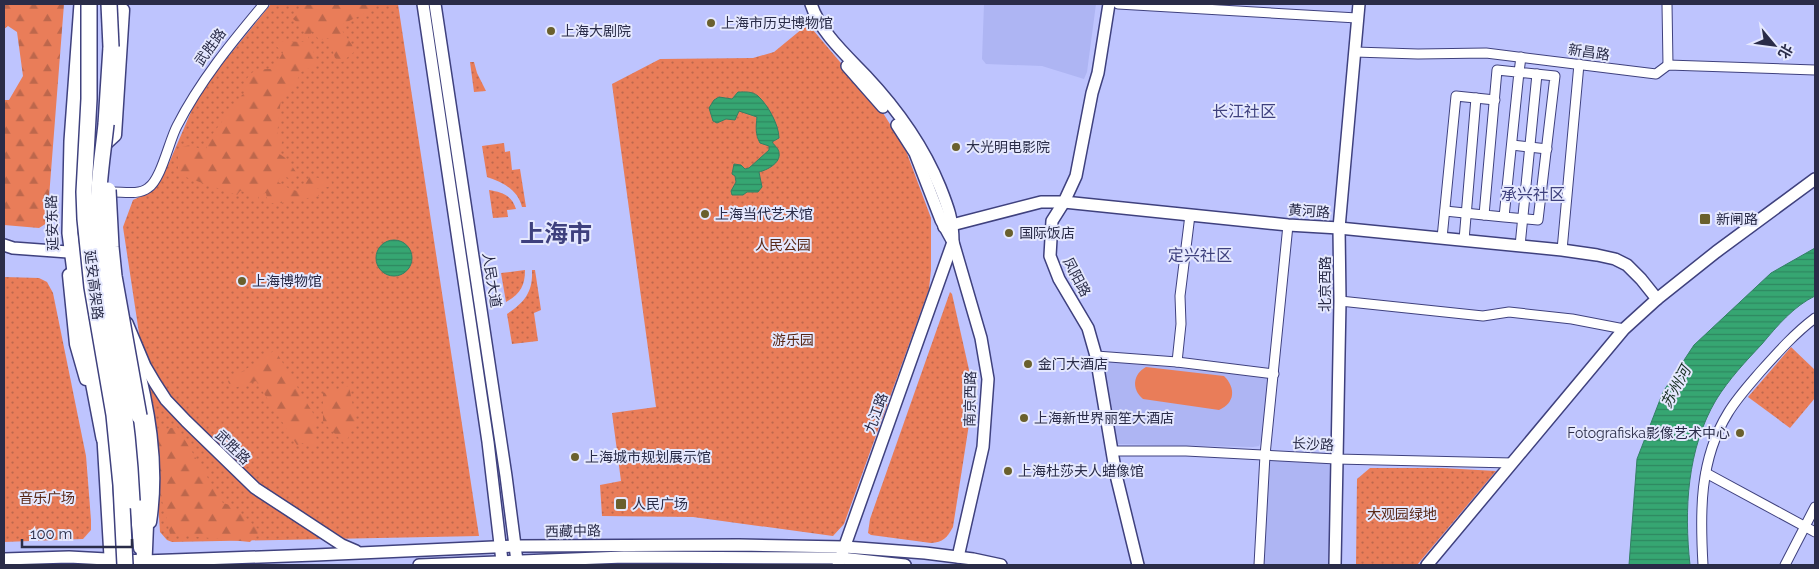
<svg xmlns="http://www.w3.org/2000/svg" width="1819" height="569" font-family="Raleway,'Noto Sans SC',sans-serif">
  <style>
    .built { fill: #aeb5f3 }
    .grass { fill: url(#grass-dots) }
    .forest { fill: url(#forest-firs) }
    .garden { fill: #e97d59 }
    .water { fill: url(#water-rules); stroke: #328165 }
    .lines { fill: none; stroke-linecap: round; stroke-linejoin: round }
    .street-casing { stroke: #3f417e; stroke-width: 11 }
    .secondary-casing { stroke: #3f417e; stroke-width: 14 }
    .primary-casing { stroke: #3f417e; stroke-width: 15 }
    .highway-casing { stroke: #3f417e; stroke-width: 18 }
    .street { stroke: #fff; stroke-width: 9 }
    .secondary { stroke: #fff; stroke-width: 11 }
    .primary { stroke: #fff; stroke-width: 12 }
    .highway { stroke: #fff; stroke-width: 15 }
    .highway-bridge-casing { stroke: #3f417e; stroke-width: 18; stroke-linecap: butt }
    .highway-bridge { stroke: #fff; stroke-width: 15 }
    .poi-dot { fill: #6a602d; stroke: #e5e8fe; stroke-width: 2 }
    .labels { text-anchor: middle; stroke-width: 4; stroke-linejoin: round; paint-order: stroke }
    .poi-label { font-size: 14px; fill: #2a2c48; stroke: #e5e8fe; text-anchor: start }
    .street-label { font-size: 14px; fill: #2a2c48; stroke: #e5e8fe }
    .park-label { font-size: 14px; fill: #582817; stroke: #e5e8fe }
    .water-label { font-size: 15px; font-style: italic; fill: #182f23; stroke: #e5e8fe }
    .quarter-label { font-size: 16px; fill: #3e407d; stroke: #e5e8fe }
    .town-label { font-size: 24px; font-weight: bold; fill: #3e407d; stroke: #e5e8fe }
  </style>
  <defs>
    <pattern id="grass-dots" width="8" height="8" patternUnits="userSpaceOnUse" patternTransform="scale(1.25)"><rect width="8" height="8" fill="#e97d59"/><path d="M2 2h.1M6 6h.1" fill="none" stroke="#bd674c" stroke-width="1.8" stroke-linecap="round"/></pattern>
    <pattern id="forest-firs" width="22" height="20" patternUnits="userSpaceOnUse" patternTransform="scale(1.25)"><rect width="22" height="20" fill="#e97d59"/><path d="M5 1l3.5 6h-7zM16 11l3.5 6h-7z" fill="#bd674c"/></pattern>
    <pattern id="water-rules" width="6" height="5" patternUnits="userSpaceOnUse" patternTransform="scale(1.25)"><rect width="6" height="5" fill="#36a672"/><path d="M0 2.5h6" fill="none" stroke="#2e8760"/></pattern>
  </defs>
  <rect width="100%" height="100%" fill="#bec4fe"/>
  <!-- built -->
  <g class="built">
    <path d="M984 4H1096L1087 72 1084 79 1042 66 986 64 982 59Z"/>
    <path d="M1102 360 1270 378 1263 437 1259 446 1253 447 1116 444Z"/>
    <path d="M1266 456 1331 462V565H1262Z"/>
  </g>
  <!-- grass -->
  <g class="grass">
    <path d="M271 4H398L479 536 172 542 167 540 160 532 153 426 123 227 133 200 154 190 169 163 200 91Z"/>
    <path d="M808 24 883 113 905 148 931 218V270L929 289 844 524 833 536 693 517 602 516 600 485 621 481 612 413 656 407 612 84 660 59 753 58 774 52Z"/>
    <path d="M470 62H474L477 73 486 91 474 92Z"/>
    <path d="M504 143 505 152 510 151 512 170 520 169 526 207H522C518 190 503 182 487 177L482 146Z"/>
    <path d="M489 190C501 192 512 195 516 209L507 210 508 217 493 218Z"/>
    <path d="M525 270C525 286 520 294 506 302L501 273Z"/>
    <path d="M532 270H535L541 310 534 313 538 341 512 344 507 314C525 302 533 292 532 270Z"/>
    <path d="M4 277 39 278 47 282 53 293 86 456 91 520V530L83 539 4 542Z"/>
    <path d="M950 292 952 294 974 392 953 527C947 538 943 542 931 543L871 535 868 533 870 519Z"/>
    <path d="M1791 347 1815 370V398L1790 428 1748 397Z"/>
    <path d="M1370 468H1442L1496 471 1417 565H1356L1357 479Z"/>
  </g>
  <!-- forest -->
  <g class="forest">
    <path d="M4 4H64L47 223 39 228 4 225V100H9L23 76 17 32 8 26 4 29Z"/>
    <path d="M306 4H375L373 9 339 26 352 45 354 52 342 62 335 58 329 38 319 40 313 31 308 37 318 64 301 72 292 91 281 98 277 136 285 134 278 153 287 159 296 172 290 179 281 174 278 182 290 189 301 192 310 176 331 181 333 186 316 189 319 196 281 203H268L266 193 259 195 257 202 249 199 251 193 240 191 237 195 188 178 178 172V156L182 147 190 145 206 151 208 140 242 95 246 92 242 87C252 69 254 69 274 69L283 52 276 46 278 41 304 42V28L293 19Z"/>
    <path d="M275 350 316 418V446L302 443 297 445 256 381 231 389 228 381Z"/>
    <path d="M349 386 356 422 345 444 323 422V393Z"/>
    <path d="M177 427 223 503 233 506 260 531 250 542 170 534 165 511 159 491 154 431Z"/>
  </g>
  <!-- garden -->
  <path class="garden" d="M1146 367 1224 376C1236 388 1235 403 1219 410L1143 399C1131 389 1133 374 1146 367Z"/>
  <!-- water -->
  <g class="water">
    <path d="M738 92C745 92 752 91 758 96 768 105 779 125 779 138L772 142C775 146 779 149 779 153 781 163 767 170 759 172L762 187 758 192H747L743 195H732L731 191 736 182 735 176 732 174 734 164 741 165 745 169 749 168 769 150V146L760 143C755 134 756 127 757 117L739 111 735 120 726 119 717 123 713 121 709 108 714 100 719 97 732 99Z"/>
    <circle cx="394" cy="258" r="18"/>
    <path d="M1815 248V296C1794 306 1777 326 1762 344 1746 361 1729 379 1716 400 1687 449 1684 510 1690 565H1629L1637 459 1663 392 1694 345 1771 273Z"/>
  </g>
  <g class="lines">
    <!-- street casing -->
    <g class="street-casing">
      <g id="street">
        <path d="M1118 4 1357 18"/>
        <path d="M1667 4 1668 65"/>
        <path d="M1355 52 1418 54 1486 53 1656 74 1668 65 1815 70"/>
        <path d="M1512 145 1547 149"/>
        <path d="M114 192C124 192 139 195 148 188 161 180 169 141 177 126 200 81 232 42 264 4"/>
        <path d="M1445 211 1484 215"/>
        <path d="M1504 217 1484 215 1497 70C1517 72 1536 74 1555 76L1538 220 1504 217 1519 72 1521 57"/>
        <path d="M1442 238 1456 96 1495 100"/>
        <path d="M1464 240 1476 98"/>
        <path d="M1520 246 1537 74"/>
        <path d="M1562 250 1579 64"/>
        <path d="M1340 301 1483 316 1509 312 1572 319 1624 329"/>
        <path d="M1096 356 1177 362 1274 374"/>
        <path d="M1177 362 1181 324 1180 296 1190 215"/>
        <path d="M1112 451H1186L1336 459 1512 463"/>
        <path d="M1706 473 1815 532"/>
        <path d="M1259 565 1265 455 1288 225"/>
        <path d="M1703 565C1700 513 1699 460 1728 413 1737 398 1749 385 1761 371 1778 352 1795 333 1815 318"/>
        <path d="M1785 565 1815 507"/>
      </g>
    </g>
    <!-- secondary casing -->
    <g class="secondary-casing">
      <g id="secondary">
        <path d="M423 4 488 442 502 561"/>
        <path d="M435 4 506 476 517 561"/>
        <path d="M811 4C820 32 846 55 866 76 897 109 923 145 940 187 948 207 953 220 953 242L838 565"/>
        <path d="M1109 4 1098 73 1092 93 1076 176 1064 202 1052 221 1050 256 1059 279 1088 328 1096 356 1116 475 1138 565"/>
        <path d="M847 66 883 107"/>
        <path d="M897 125 915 153 941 220 953 242 981 338 988 379 983 447 958 557"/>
        <path d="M944 227 1041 202H1064L1288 225 1339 228 1562 250 1597 255 1615 259 1627 265 1641 279 1657 299"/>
        <path d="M4 245 13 248 68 252"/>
        <path d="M127 323 145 366 155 383 166 400 186 421 255 488 342 545 356 551"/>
        <path d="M4 559 69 557 144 561 315 555 516 546 739 545 845 547 925 553 973 559 1001 565"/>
        <path d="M419 565 624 557 841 558 905 565"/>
        <path d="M1335 565 1340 301 1339 228 1359 4"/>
        <path d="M1427 565 1624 329 1657 299 1716 252 1815 179"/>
      </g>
    </g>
    <!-- primary casing -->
    <g class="primary-casing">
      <g id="primary">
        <path d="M102 147 115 135 123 10"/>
        <path d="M69 275 76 344 86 379"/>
        <path d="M133 349C148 405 159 464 150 522"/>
        <path d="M103 430 111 565"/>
        <path d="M135 491 140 548"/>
      </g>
    </g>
    <!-- highway casing -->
    <g class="highway-casing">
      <g id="highway">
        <path d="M82 4 72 141 70 233 81 318 104 438"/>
        <path d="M106 124 111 47 117 4"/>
        <path d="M139 416 146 513 144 561"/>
      </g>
    </g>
    <!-- street -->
    <use href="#street" class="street"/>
    <!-- secondary -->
    <use href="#secondary" class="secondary"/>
    <!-- primary -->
    <use href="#primary" class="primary"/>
    <!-- highway -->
    <use href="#highway" class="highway"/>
    <!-- highway-bridge casing -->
    <g class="highway-bridge-casing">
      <g id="highway-bridge">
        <path d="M89 4V99L84 192 85 219 92 287 114 415 121 485 125 565"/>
        <path d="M109 4 111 47"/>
        <path d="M106 124C103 153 98 182 98 211 98 267 111 321 119 377 126 418 130 460 132 501"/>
        <path d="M108 190 111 247 114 276 139 416"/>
      </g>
    </g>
    <!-- highway-bridge -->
    <use href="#highway-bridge" class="highway-bridge"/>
  </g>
  <!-- markers -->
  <g class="poi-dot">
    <circle cx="711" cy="23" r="5"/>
    <circle cx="551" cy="31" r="5"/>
    <circle cx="956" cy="147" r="5"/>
    <circle cx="705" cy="214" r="5"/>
    <rect x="1699" y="213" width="12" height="12" rx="2.5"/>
    <circle cx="1009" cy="233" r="5"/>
    <circle cx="242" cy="281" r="5"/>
    <circle cx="1028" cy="364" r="5"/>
    <circle cx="1024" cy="418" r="5"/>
    <circle cx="1740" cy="433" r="5"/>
    <circle cx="575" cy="457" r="5"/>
    <circle cx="1008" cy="471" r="5"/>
    <rect x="615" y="498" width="12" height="12" rx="2.5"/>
  </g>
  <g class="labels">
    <!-- poi labels -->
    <g class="poi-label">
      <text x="721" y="28">上海市历史博物馆</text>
      <text x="561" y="36">上海大剧院</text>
      <text x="966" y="152">大光明电影院</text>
      <text x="715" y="219">上海当代艺术馆</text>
      <text x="1716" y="224">新闸路</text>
      <text x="1019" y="238">国际饭店</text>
      <text x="252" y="286">上海博物馆</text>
      <text x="1038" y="369">金门大酒店</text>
      <text x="1034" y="423">上海新世界丽笙大酒店</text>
      <text x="1730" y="438" text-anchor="end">Fotografiska影像艺术中心</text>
      <text x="585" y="462">上海城市规划展示馆</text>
      <text x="1018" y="476">上海杜莎夫人蜡像馆</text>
      <text x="632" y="509">人民广场</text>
    </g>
    <!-- street labels -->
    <g class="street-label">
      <text transform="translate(210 47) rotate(-54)" y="5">武胜路</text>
      <text transform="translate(1589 52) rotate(8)" y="5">新昌路</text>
      <text transform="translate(1309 211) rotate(4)" y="5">黄河路</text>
      <text transform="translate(52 223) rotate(-92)" y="5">延安东路</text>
      <text transform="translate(1077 277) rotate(62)" y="5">凤阳路</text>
      <text transform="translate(492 280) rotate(81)" y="5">人民大道</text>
      <text transform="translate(1325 284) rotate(-90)" y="5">北京西路</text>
      <text transform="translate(94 285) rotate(83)" y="5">延安高架路</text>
      <text transform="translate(970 399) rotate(-89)" y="5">南京西路</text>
      <text transform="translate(876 413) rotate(-70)" y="5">九江路</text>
      <text transform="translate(1313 444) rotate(3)" y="5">长沙路</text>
      <text transform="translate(233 447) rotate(44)" y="5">武胜路</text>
      <text transform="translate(573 531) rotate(-1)" y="5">西藏中路</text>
    </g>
    <!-- park labels -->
    <g class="park-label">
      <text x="783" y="250">人民公园</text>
      <text x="793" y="345">游乐园</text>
      <text x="47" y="503">音乐广场</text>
      <text x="1402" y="519">大观园绿地</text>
    </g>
    <!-- water labels -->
    <g class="water-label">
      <text transform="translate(1676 387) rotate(-62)" y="5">苏州河</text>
    </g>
    <!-- quarter labels -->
    <g class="quarter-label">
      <text x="1244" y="117">长江社区</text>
      <text x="1533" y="200">承兴社区</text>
      <text x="1200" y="261">定兴社区</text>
    </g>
    <!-- town labels -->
    <g class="town-label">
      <text x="556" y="242">上海市</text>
    </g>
  </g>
  <!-- border -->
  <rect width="1819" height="569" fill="none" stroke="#2a2c48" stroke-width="10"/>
  <!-- north arrow -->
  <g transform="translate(1774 45) rotate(119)" stroke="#e5e8fe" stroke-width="4" paint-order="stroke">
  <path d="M0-4L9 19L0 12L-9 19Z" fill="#2a2c48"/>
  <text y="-8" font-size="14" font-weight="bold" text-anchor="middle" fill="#2a2c48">北</text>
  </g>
  <!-- scale -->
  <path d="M22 539v8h110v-8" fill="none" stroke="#2a2c48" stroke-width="2.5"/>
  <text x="30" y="539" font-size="15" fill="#2a2c48" stroke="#e5e8fe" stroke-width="4" paint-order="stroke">100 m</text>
</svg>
